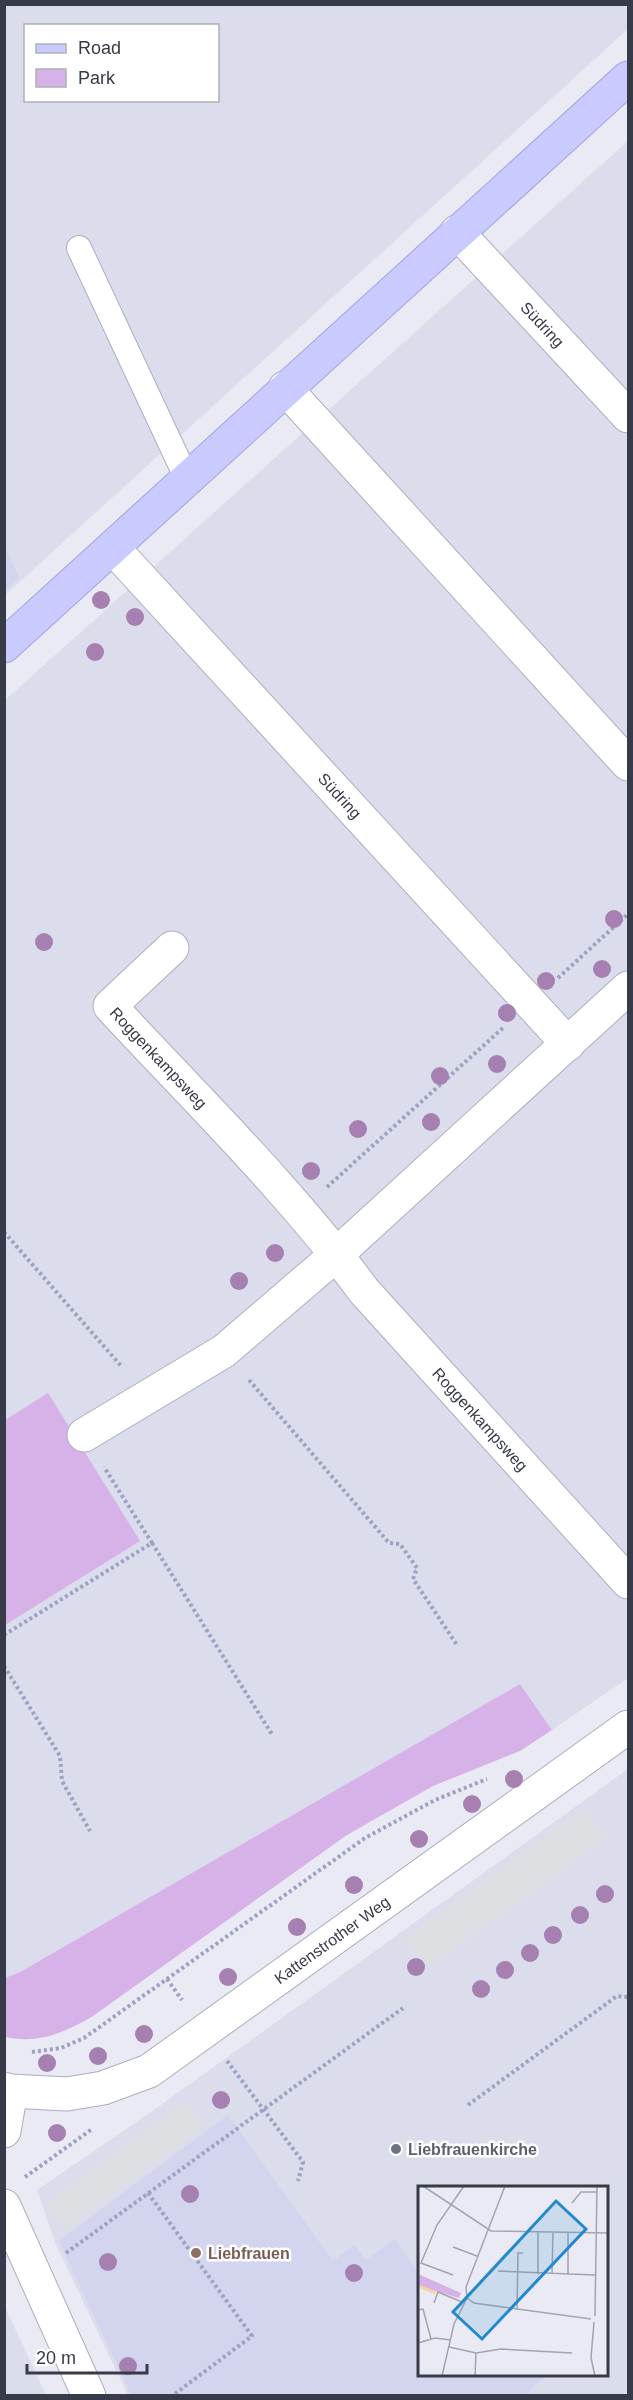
<svg xmlns="http://www.w3.org/2000/svg" width="633" height="2400" font-family="Arial,sans-serif">
  <style>
    .residential { fill: #dbddec; fill-rule: evenodd }
    .education { fill: #d3d4ed }
    .green { fill: #d7b2e8 }
    .parking { fill: #dedfe3 }
    .lines { fill: none; stroke-linecap: round; stroke-linejoin: round }
    .lane-casing { stroke: #acaec0; stroke-width: 26 }
    .street-casing { stroke: #acaec0; stroke-width: 35 }
    .secondary-casing { stroke: #a2a3e0; stroke-width: 35 }
    .path { stroke: #9da1c2; stroke-width: 4; stroke-dasharray: 3 3; stroke-linecap: butt }
    .lane { stroke: #fff; stroke-width: 24 }
    .street { stroke: #fff; stroke-width: 33 }
    .secondary { stroke: #c9cafe; stroke-width: 33 }
    .tree { fill: #a680b1 }
    .worship-dot { fill: #6b7280; stroke: #fff; stroke-width: 2 }
    .education-dot { fill: #8d6e63; stroke: #fff; stroke-width: 2 }
    .labels { text-anchor: middle; stroke-width: 5; stroke-linejoin: round; paint-order: stroke }
    .street-label { font-size: 16px; fill: #373a48; stroke: #fff }
    .worship-label { font-size: 16px; font-weight: bold; fill: #5b616d; stroke: #fff; text-anchor: start }
    .education-label { font-size: 16px; font-weight: bold; fill: #785e54; stroke: #fff; text-anchor: start }
    .inset-river { fill: none; stroke: #f0d6a6; stroke-width: 3 }
    .inset-road { fill: none; stroke: #a2a4af; stroke-width: 1.5 }
    .view { fill: #2389cd; fill-opacity: 0.15; stroke: #2389cd; stroke-width: 3 }
    .inset-edge { fill: none; stroke: #373a48; stroke-width: 3 }
  </style>
  <rect width="100%" height="100%" fill="#e9eaf4"/>
  <!-- residential -->
  <g class="residential">
    <path d="M5 5H628V29L5 595ZM26 26H218V100H26Z"/>
    <path d="M628 141V1678L552 1730 520 1684 20 1972 5 1978 4 701Z"/>
    <path d="M628 1769V2395H128L56 2245 37 2190 154 2110ZM420 2187H608V2374H420Z"/>
    <path d="M5 2307 46 2395H5Z"/>
  </g>
  <!-- education -->
  <g class="education">
    <path d="M5 546 19 578 5 591H4Z"/>
    <path d="M228 2115 333 2261 354 2245 366 2260 395 2239 420 2275V2374L546 2375 525 2395H131L59 2241Z"/>
  </g>
  <!-- green -->
  <g class="green">
    <path d="M48 1393 140 1541 5 1625V1420Z"/>
    <path d="M520 1684 552 1730 520 1751 433 1786 347 1835 93 2016C64 2033 39 2044 5 2037V1978L20 1972Z"/>
  </g>
  <!-- parking -->
  <g class="parking">
    <path d="M585 1808 607 1838 428 1968 406 1938Z"/>
    <path d="M186 2101 204 2126 65 2229 46 2204Z"/>
  </g>
  <g class="lines">
    <!-- lane casing -->
    <g class="lane-casing">
      <path id="lane" d="M79 248 187 479"/>
    </g>
    <!-- street casing -->
    <g class="street-casing">
      <g id="street">
        <path id="s1" d="M457 232 628 416"/>
        <path d="M285 388 628 764"/>
        <path id="s2" d="M113 548 568 1044"/>
        <path id="s3" d="M172 948 110 1006C196 1099 289 1189 364 1291L628 1582"/>
        <path d="M84 1435 224 1351 337 1254 628 988"/>
        <path id="s4" d="M4 2089 11 2091 67 2094 103 2088 149 2071 628 1727"/>
        <path d="M4 2131 11 2091"/>
        <path d="M4 2206 89 2396"/>
      </g>
    </g>
    <!-- secondary casing -->
    <g class="secondary-casing">
      <path id="secondary" d="M4 646 628 78"/>
    </g>
    <!-- path -->
    <g class="path">
      <path d="M558 978 628 914"/>
      <path d="M327 1187 504 1027"/>
      <path d="M4 1232 122 1367"/>
      <path d="M249 1380 389 1543 400 1544 417 1568 413 1579 457 1645"/>
      <path d="M152 1543 273 1736"/>
      <path d="M4 1635 152 1543 104 1467"/>
      <path d="M4 1666 60 1756 62 1781 90 1831"/>
      <path d="M167 1979 182 2000"/>
      <path d="M32 2052 61 2048 84 2038 365 1838 435 1800 487 1779"/>
      <path d="M227 2061 303 2162 298 2181"/>
      <path d="M468 2105 617 1996 628 1997"/>
      <path d="M25 2177 92 2129"/>
      <path d="M148 2193 252 2336 172 2396"/>
      <path d="M66 2253 403 2008"/>
    </g>
    <!-- lane -->
    <use href="#lane" class="lane"/>
    <!-- street -->
    <use href="#street" class="street"/>
    <!-- secondary -->
    <use href="#secondary" class="secondary"/>
  </g>
  <!-- trees -->
  <g class="tree">
    <circle cx="101" cy="600" r="9"/>
    <circle cx="135" cy="617" r="9"/>
    <circle cx="95" cy="652" r="9"/>
    <circle cx="614" cy="919" r="9"/>
    <circle cx="44" cy="942" r="9"/>
    <circle cx="602" cy="969" r="9"/>
    <circle cx="546" cy="981" r="9"/>
    <circle cx="507" cy="1013" r="9"/>
    <circle cx="497" cy="1064" r="9"/>
    <circle cx="440" cy="1076" r="9"/>
    <circle cx="431" cy="1122" r="9"/>
    <circle cx="358" cy="1129" r="9"/>
    <circle cx="311" cy="1171" r="9"/>
    <circle cx="275" cy="1253" r="9"/>
    <circle cx="239" cy="1281" r="9"/>
    <circle cx="514" cy="1779" r="9"/>
    <circle cx="472" cy="1804" r="9"/>
    <circle cx="419" cy="1839" r="9"/>
    <circle cx="354" cy="1885" r="9"/>
    <circle cx="605" cy="1894" r="9"/>
    <circle cx="580" cy="1915" r="9"/>
    <circle cx="297" cy="1927" r="9"/>
    <circle cx="553" cy="1935" r="9"/>
    <circle cx="530" cy="1953" r="9"/>
    <circle cx="416" cy="1967" r="9"/>
    <circle cx="505" cy="1970" r="9"/>
    <circle cx="228" cy="1977" r="9"/>
    <circle cx="481" cy="1989" r="9"/>
    <circle cx="144" cy="2034" r="9"/>
    <circle cx="98" cy="2056" r="9"/>
    <circle cx="47" cy="2063" r="9"/>
    <circle cx="221" cy="2100" r="9"/>
    <circle cx="57" cy="2133" r="9"/>
    <circle cx="190" cy="2194" r="9"/>
    <circle cx="108" cy="2262" r="9"/>
    <circle cx="354" cy="2273" r="9"/>
    <circle cx="128" cy="2366" r="9"/>
  </g>
  <!-- markers -->
  <circle class="worship-dot" cx="396" cy="2149" r="6"/>
  <circle class="education-dot" cx="196" cy="2253" r="6"/>
  <g class="labels">
    <!-- street labels -->
    <g class="street-label">
      <text dy="6" stroke="none"><textPath href="#s1" startOffset="126">Südring</textPath></text>
      <text dy="6" stroke="none"><textPath href="#s2" startOffset="336">Südring</textPath></text>
      <text dy="6" stroke="none"><textPath href="#s3" startOffset="156">Roggenkampsweg</textPath></text>
      <text dy="6" stroke="none"><textPath href="#s3" startOffset="640">Roggenkampsweg</textPath></text>
      <text dy="6" stroke="none"><textPath href="#s4" startOffset="374">Kattenstrother Weg</textPath></text>
    </g>
    <!-- worship labels -->
    <g class="worship-label">
      <text x="408" y="2155">Liebfrauenkirche</text>
    </g>
    <!-- education labels -->
    <g class="education-label">
      <text x="208" y="2259">Liebfrauen</text>
    </g>
  </g>
  <!-- overview -->
  <g transform="translate(418 2186)">
    <rect width="190" height="190" fill="#e9eaf4"/>
    <path d="M0 88 43 107 41 112 0 100Z" fill="#d7b2e8"/>
    <path class="inset-river" d="M0 100 18 107"/>
    <path class="inset-road" d="M5 0 73 45 191 47M154 17 163 6H179M150 46V88M35 61 59 70M80 85 177 89M120 88V46M134 88 135 46M35 89 3 77 19 39 46 0M49 112 56 117 173 133M49 112 48 101 87 0M16 117 20 106 44 116M0 124 5 123 13 153M99 124 100 67H105M177 130 179 0M176 136 173 172 177 190M0 157 17 152 33 154M31 161 58 167 83 163 154 167M24 190 36 138 49 112M57 190 58 167"/>
    <path class="view" d="M138 15 168 43 64 153 35 126Z"/>
    <rect width="190" height="190" class="inset-edge"/>
  </g>
  <!-- border -->
  <rect width="633" height="2400" fill="none" stroke="#373a48" stroke-width="12"/>
  <!-- legend -->
  <rect x="24" y="24" width="195" height="78" fill="#ffffff" stroke="#afb0b6" stroke-width="1.5"/>
  <rect x="36" y="44" width="30" height="9" fill="#c9cafe" stroke="#afb0b6" stroke-width="1.5"/>
  <text x="78" y="54" font-size="18" fill="#373a48">Road</text>
  <rect x="36" y="69" width="30" height="18" fill="#d7b2e8" stroke="#afb0b6" stroke-width="1.5"/>
  <text x="78" y="84" font-size="18" fill="#373a48">Park</text>
  <!-- scale -->
  <path d="M27 2364v9h120v-9" fill="none" stroke="#373a48" stroke-width="3"/>
  <text x="36" y="2364" font-size="18" fill="#373a48" stroke="#ffffff" stroke-width="4.5" paint-order="stroke">20 m</text>
</svg>
